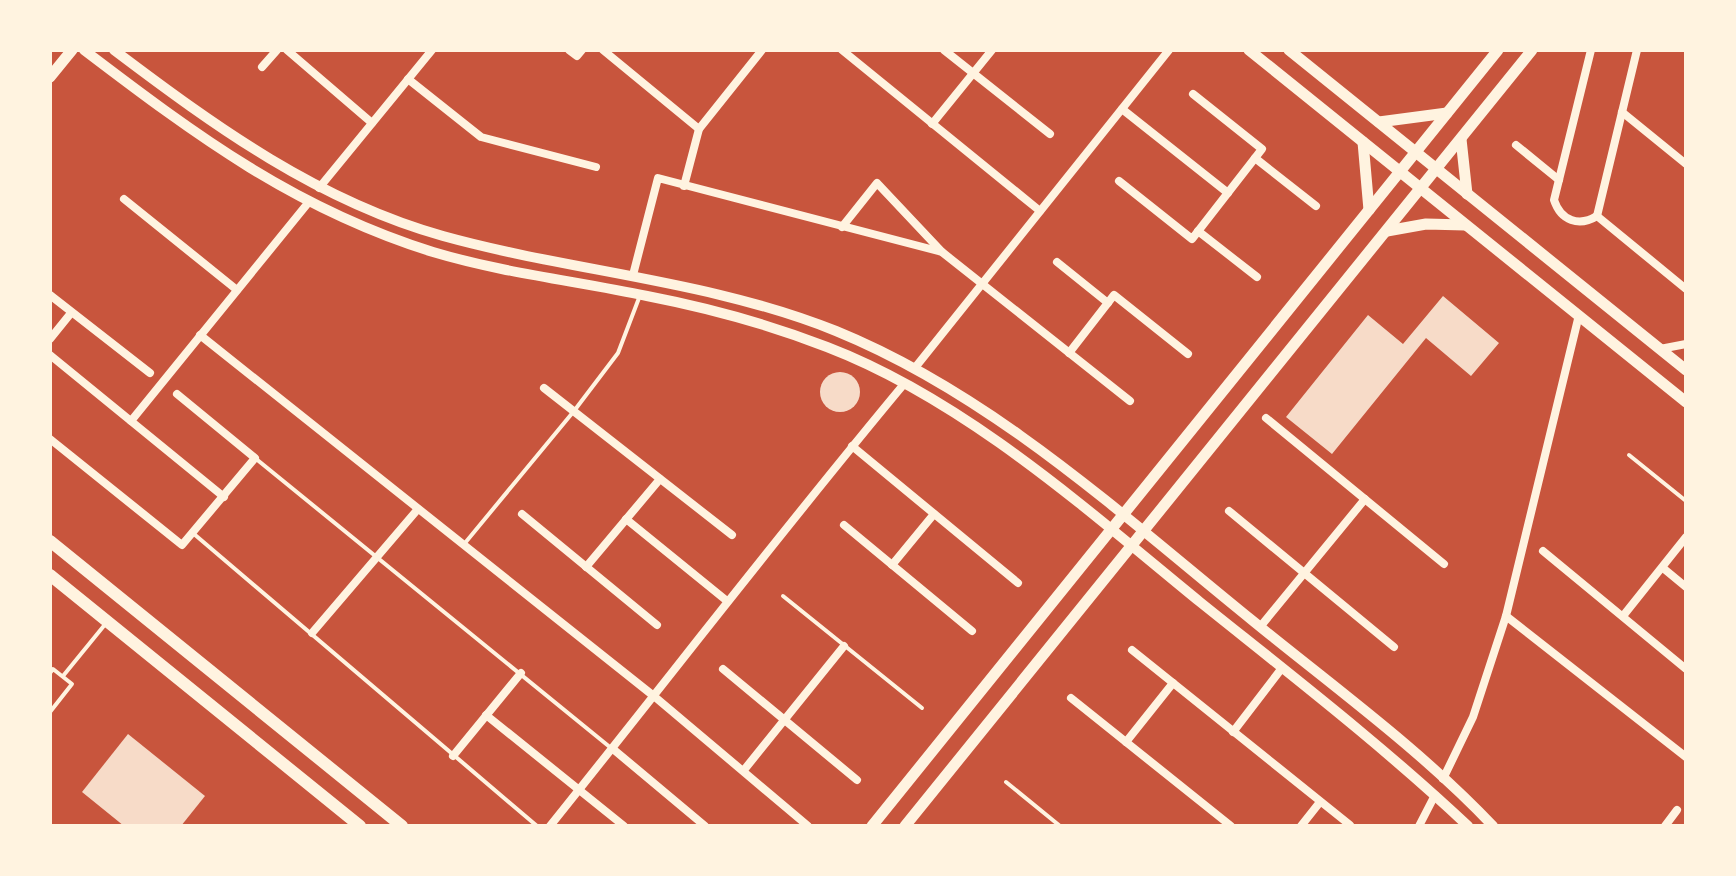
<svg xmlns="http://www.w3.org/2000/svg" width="1736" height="876" font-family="Raleway,sans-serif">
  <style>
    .building { fill: #f7dbc8 }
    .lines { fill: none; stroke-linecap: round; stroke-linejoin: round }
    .service { stroke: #fff3e0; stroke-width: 4 }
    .minor { stroke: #fff3e0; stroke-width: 8 }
    .tertiary { stroke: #fff3e0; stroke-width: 10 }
    .secondary { stroke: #fff3e0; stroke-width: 11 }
    .primary { stroke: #fff3e0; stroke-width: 12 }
  </style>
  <rect width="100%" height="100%" fill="#c8553d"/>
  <!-- building -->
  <g class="building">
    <path d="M1443 296 1499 343 1471 376 1426 338 1332 454 1286 417 1368 315 1403 344Z"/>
    <circle cx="840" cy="392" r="20"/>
    <path d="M128 734 205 796 181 826H124L82 792Z"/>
  </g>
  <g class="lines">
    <!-- service -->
    <g class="service">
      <path d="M1629 455 1686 501"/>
      <path d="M255 458 611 748"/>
      <path d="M194 534 537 826"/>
      <path d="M465 543 574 411 618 353 639 298"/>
      <path d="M783 596 922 708"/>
      <path d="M50 673 53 669 72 684 50 712"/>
      <path d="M63 676 107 622"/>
      <path d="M1006 782 1060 826"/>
    </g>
    <!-- minor -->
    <g class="minor">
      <path d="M287 50 372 123"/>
      <path d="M569 50 577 56 582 50"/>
      <path d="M603 50 699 129"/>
      <path d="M842 50 1040 211"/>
      <path d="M944 50 1050 134"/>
      <path d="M1591 50 1554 200C1561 221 1579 227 1597 216"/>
      <path d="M262 67 277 50"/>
      <path d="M408 79 481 137 596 167"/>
      <path d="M1122 109 1228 193"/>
      <path d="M1622 112 1686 164"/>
      <path d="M932 124 992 50"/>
      <path d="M1516 145 1559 180"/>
      <path d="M1255 158 1316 206"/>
      <path d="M1119 181 1192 239 1262 149 1193 94"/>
      <path d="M684 186 699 129 762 50"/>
      <path d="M319 188 432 50"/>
      <path d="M124 199 237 290"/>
      <path d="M1597 216 1637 50"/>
      <path d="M1597 216 1686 289"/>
      <path d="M842 227 877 183 942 252"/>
      <path d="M1198 231 1257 277"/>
      <path d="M1057 262 1108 303"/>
      <path d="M633 275 658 178 942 252 1130 401"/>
      <path d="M50 295 150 373"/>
      <path d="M200 335 655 697 808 826"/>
      <path d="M50 339 71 313"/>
      <path d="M1660 349 1686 344"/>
      <path d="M1069 353 1114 295 1188 354"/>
      <path d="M50 355 224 497"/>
      <path d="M914 369 1169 50"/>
      <path d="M544 388 732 535"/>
      <path d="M1266 418 1444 564"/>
      <path d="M131 421 308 203"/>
      <path d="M50 439 182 545 255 458 177 394"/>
      <path d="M852 446 1018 583"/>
      <path d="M1229 511 1394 647"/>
      <path d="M522 514 657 625"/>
      <path d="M626 519 727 601"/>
      <path d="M844 525 972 631"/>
      <path d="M1543 551 1686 669"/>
      <path d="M892 565 934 514"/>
      <path d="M586 567 660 479"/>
      <path d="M1663 568 1686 587"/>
      <path d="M1506 616 1686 757"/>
      <path d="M1623 616 1686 537"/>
      <path d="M1260 627 1365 499"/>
      <path d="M312 633 418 509"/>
      <path d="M1132 650 1350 825"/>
      <path d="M723 669 857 780"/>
      <path d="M1071 698 1231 826"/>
      <path d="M486 715 624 826"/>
      <path d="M1233 732 1282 668"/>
      <path d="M1126 742 1173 683"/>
      <path d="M613 749 705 826"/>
      <path d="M453 756 521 673"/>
      <path d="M744 770 844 646"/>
      <path d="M1443 779 1473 717 1506 616 1579 315"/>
      <path d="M550 826C668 679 783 529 904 384"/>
      <path d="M1301 826 1320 802"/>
      <path d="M1419 826 1435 795"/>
      <path d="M1665 826 1677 810"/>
    </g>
    <!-- tertiary -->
    <g class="tertiary">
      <path d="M84 50C197 136 295 209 433 252 503 273 576 281 647 296 709 308 768 324 827 347 965 400 1086 509 1200 602 1291 675 1383 746 1468 826"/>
      <path d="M114 50C216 127 318 201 443 236 573 272 709 280 836 331 993 395 1123 516 1253 621 1334 687 1421 750 1493 826"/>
    </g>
    <!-- secondary -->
    <g class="secondary">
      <path d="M1249 50 1686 402"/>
      <path d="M1289 50 1686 370"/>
      <path d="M50 77 72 50"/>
      <path d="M1379 122 1447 113"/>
      <path d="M1461 139 1467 194"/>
      <path d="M1363 142 1369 210"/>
      <path d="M1387 231 1426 224 1465 225"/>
      <path d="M872 826 1498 50"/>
      <path d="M905 826 1532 50"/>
    </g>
    <!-- primary -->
    <g class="primary">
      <path d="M50 541 402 826"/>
      <path d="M50 575 360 826"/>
    </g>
  </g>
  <!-- border -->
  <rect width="1736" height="876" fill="none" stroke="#fff3e0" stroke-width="104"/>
</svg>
